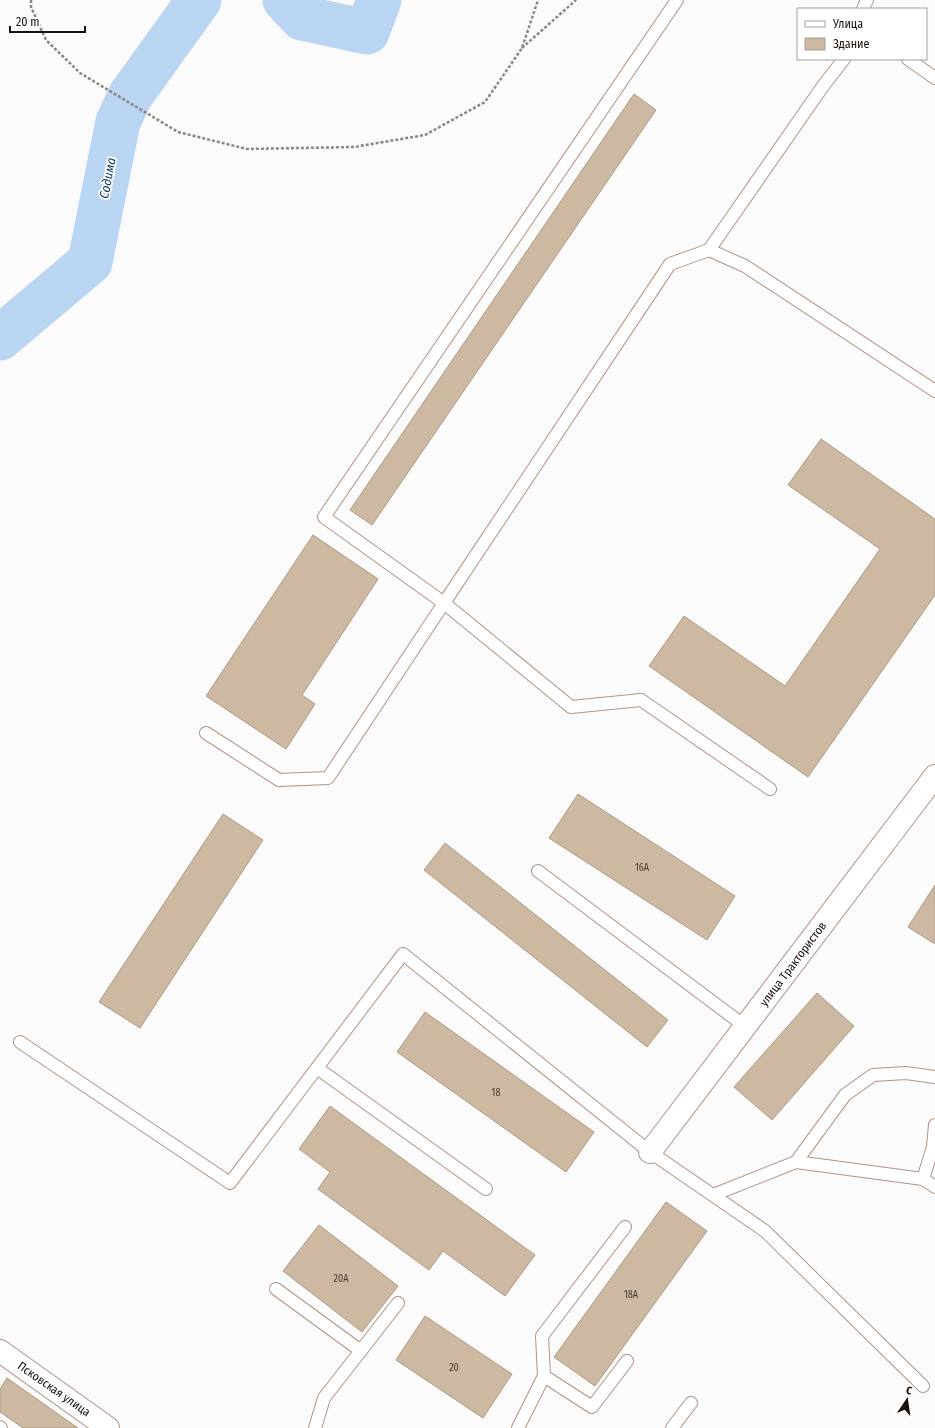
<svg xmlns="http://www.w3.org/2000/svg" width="935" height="1428" font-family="'Fira Sans Condensed',sans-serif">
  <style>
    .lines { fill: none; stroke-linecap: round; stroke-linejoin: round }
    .river { stroke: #b9d5f2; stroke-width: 45 }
    .building { fill: #cdb9a1; stroke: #ad9a82 }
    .service-casing { stroke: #b09484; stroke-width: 14 }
    .minor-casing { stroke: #b09484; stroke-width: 24 }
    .path { stroke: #8b8683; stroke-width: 2.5; stroke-dasharray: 3 2; stroke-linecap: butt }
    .service { stroke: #fff; stroke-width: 12 }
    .minor { stroke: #fff; stroke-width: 22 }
    .labels { text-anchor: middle; stroke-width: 3.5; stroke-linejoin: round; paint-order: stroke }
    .number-label { font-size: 10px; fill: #473a30 }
    .street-label { font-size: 12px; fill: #1a100a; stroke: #fff }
    .water-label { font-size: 13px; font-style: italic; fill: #0a3459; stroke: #fff }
  </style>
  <rect width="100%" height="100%" fill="#fbfbfb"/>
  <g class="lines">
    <!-- river -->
    <g class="river">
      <path d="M285 0 302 18 367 32 379 0"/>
      <path d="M0 338 90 262 118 122 130 96 199 0"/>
    </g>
  </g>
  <!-- building -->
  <g class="building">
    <path d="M634 94 656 110 372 525 350 510Z"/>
    <path d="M821 439 935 519V595L808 777 649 666 684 616 785 686 880 549 788 485Z"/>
    <path d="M313 535 378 579 302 695 315 704 286 749 206 696Z"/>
    <path d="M578 794 735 896 707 940 549 838Z"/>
    <path d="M223 814 263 840 140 1028 99 1002Z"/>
    <path d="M445 843 668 1020 647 1047 424 870Z"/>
    <path d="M935 885V944L908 927Z"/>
    <path d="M817 993 854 1026 772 1120 734 1087Z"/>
    <path d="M425 1012 594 1132 566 1172 397 1052Z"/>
    <path d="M330 1106 535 1255 505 1296 443 1251 429 1270 318 1189 330 1172 299 1149Z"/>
    <path d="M666 1202 707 1231 595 1386 554 1357Z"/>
    <path d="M319 1225 398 1286 362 1332 283 1271Z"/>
    <path d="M425 1316 512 1374 483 1418 396 1360Z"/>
    <path d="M7 1378 78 1428H23L0 1412V1389Z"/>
  </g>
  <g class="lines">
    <!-- service casing -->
    <g class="service-casing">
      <g id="service">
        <path d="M863 9 867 0"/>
        <path d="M908 59 935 78"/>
        <path d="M709 250 823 86 844 59"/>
        <path d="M206 733 279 780 328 778 444 603 324 517 677 0"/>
        <path d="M770 789 641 700 571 707 444 603 670 264 709 250 745 266 935 391"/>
        <path d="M538 871 746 1027"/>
        <path d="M20 1042 230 1183 403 954 650 1152 765 1231 923 1386"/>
        <path d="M317 1068 486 1189"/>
        <path d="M796 1162 923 1179 933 1147 935 1125"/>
        <path d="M923 1179 935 1187"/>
        <path d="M713 1195 796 1162 845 1095 873 1075 906 1073 935 1077"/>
        <path d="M276 1289 361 1351"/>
        <path d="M544 1376 592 1407 627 1361"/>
        <path d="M0 1427 1 1428"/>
        <path d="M315 1428 324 1398 398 1303"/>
        <path d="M518 1428 544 1376 542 1336 625 1227"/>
        <path d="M672 1428 691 1403"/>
      </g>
    </g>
    <!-- minor casing -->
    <g class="minor-casing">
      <g id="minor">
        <path d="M650 1152 935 776"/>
        <path d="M0 1351 108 1428"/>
      </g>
    </g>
    <!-- path -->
    <g class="path">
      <path d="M31 0V7L46 40 80 73 178 132 247 149 354 147 425 135 485 102 522 48 538 0"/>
      <path d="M522 48 576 0"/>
    </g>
    <!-- service -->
    <use href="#service" class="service"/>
    <!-- minor -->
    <use href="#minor" class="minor"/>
  </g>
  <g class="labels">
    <!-- number labels -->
    <g class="number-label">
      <text x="642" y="871">16А</text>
      <text x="496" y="1096">18</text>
      <text x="341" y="1282">20А</text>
      <text x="631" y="1298">18А</text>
      <text x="454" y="1371">20</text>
    </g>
    <!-- street labels -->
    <g class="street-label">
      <text transform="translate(793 964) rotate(-53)" y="4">улица Трактористов</text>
      <text transform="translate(54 1389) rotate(35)" y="4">Псковская улица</text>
    </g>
    <!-- water labels -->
    <g class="water-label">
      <text transform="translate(107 178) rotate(-79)" y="5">Содима</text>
    </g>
  </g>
  <!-- legend -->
  <rect x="797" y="8" width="130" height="52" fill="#ffffff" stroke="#a39f9d"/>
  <rect x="805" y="21" width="20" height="6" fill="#ffffff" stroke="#a39f9d"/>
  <text x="833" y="28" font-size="12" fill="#1a100a">Улица</text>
  <rect x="805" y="38" width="20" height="12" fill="#cdb9a1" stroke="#a39f9d"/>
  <text x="833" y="48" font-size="12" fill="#1a100a">Здание</text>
  <!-- north arrow -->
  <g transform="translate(907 1400) rotate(13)" stroke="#ffffff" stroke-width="3" paint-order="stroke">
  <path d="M0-3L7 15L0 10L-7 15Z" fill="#1a100a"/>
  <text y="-6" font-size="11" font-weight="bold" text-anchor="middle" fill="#1a100a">С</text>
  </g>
  <!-- scale -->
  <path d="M10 26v6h75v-6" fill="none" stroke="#1a100a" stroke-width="2"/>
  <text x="16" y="26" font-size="12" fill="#1a100a" stroke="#ffffff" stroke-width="3" paint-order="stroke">20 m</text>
</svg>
